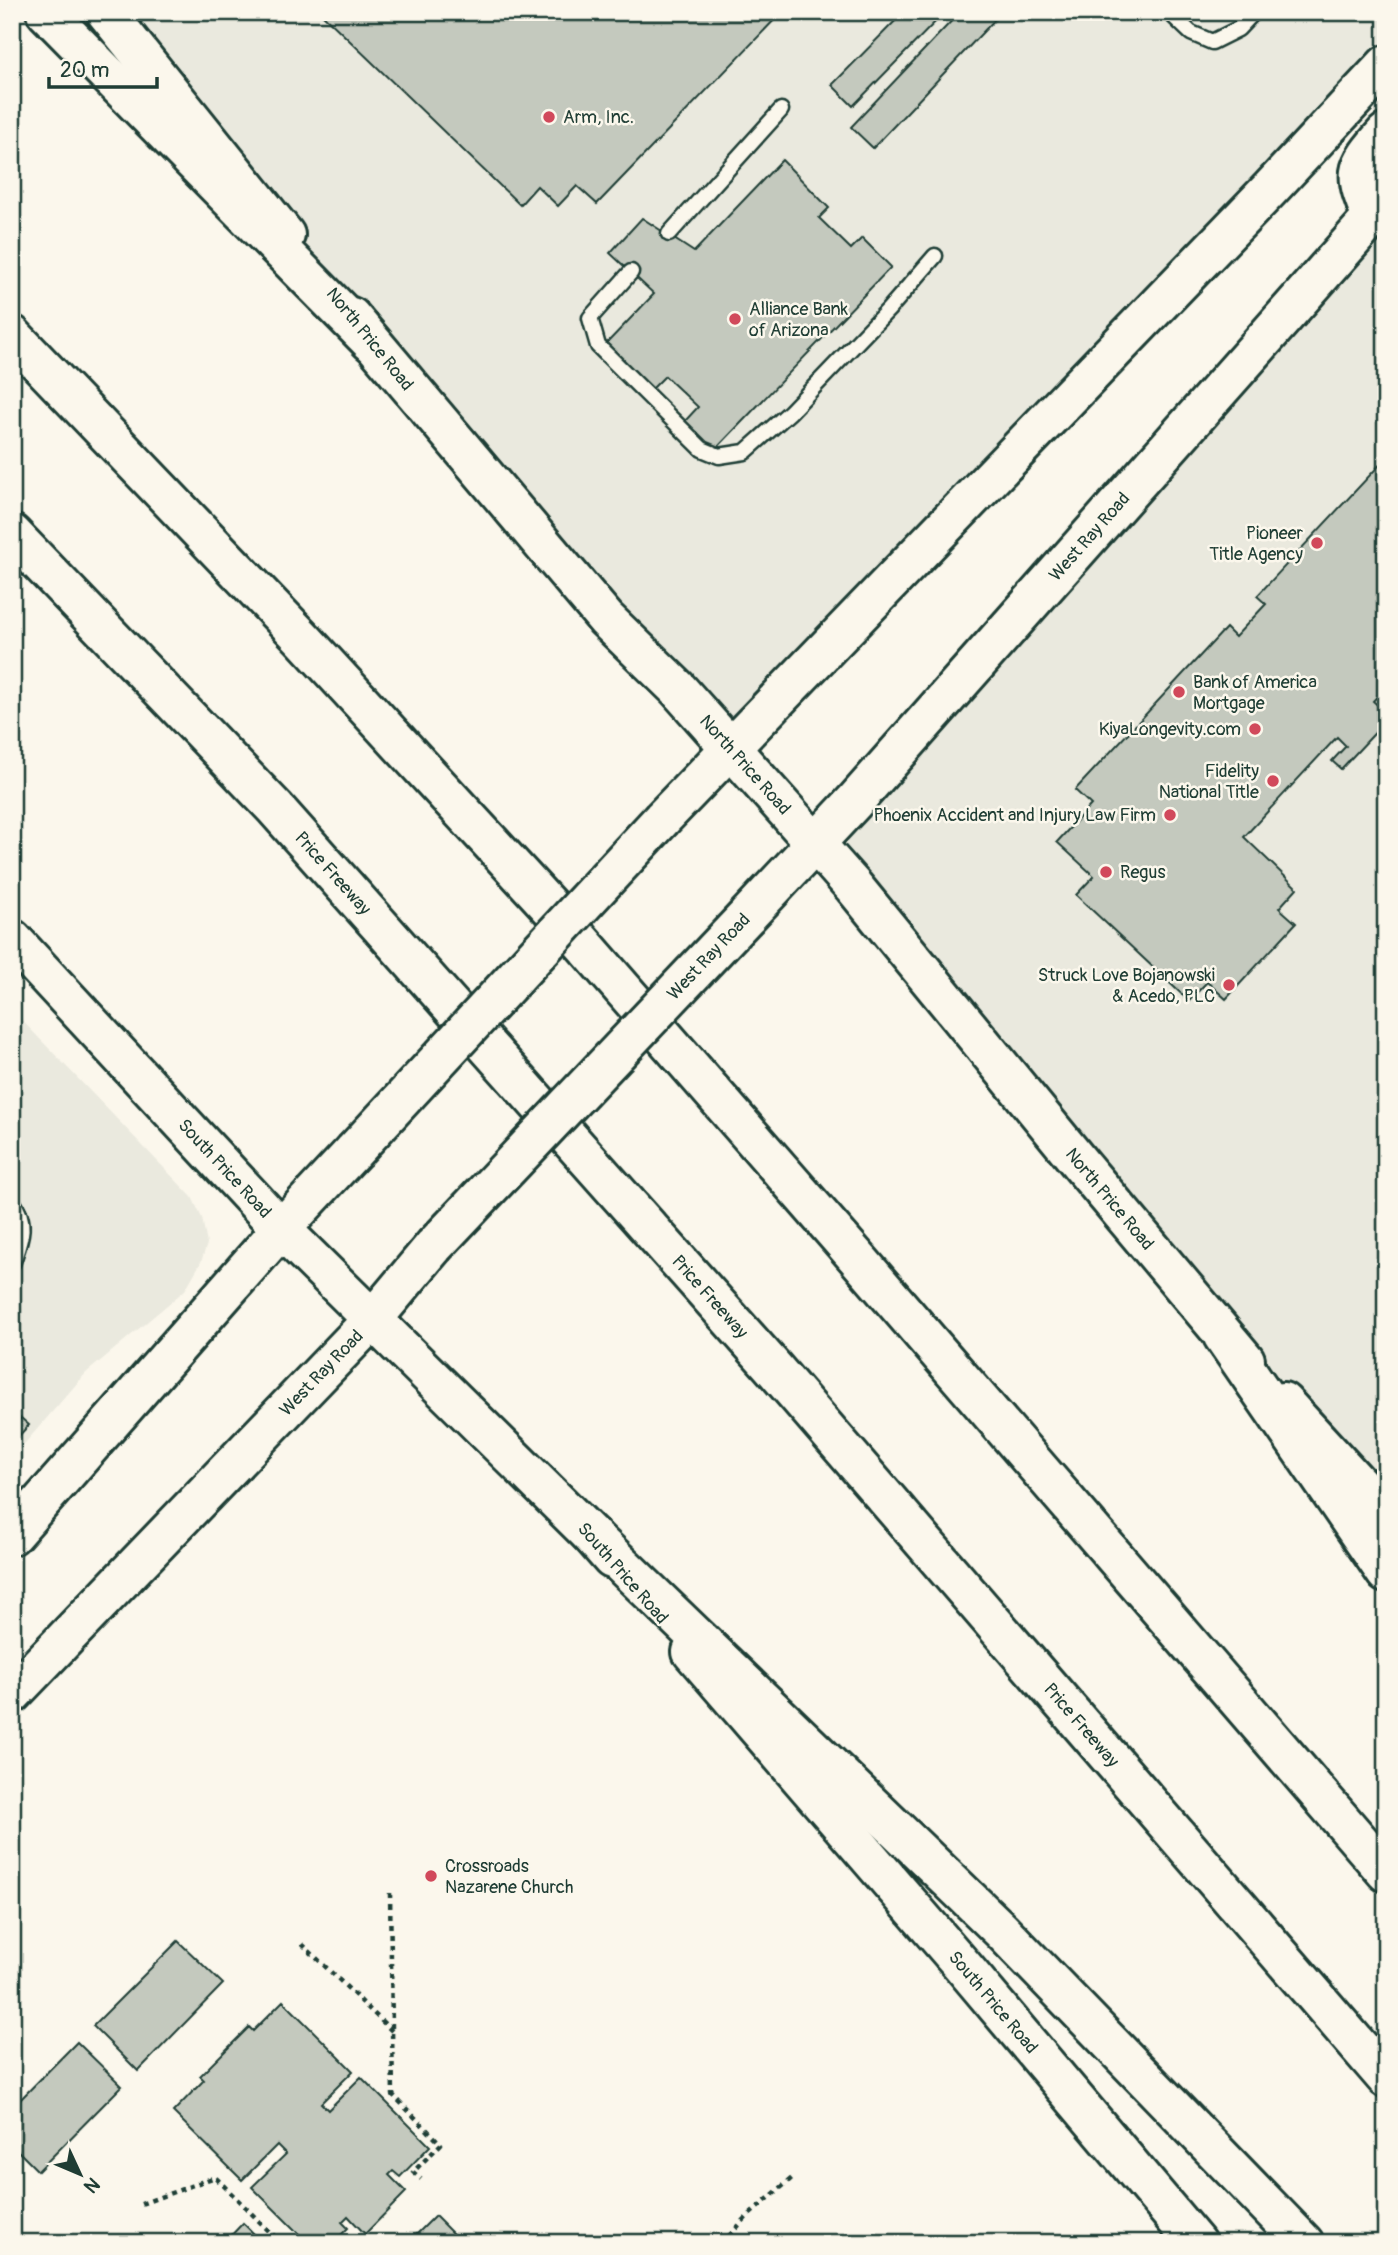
<svg xmlns="http://www.w3.org/2000/svg" width="1398" height="2255" font-family="Pangolin,sans-serif">
  <style>
    .built { fill: #eae9de }
    .building { fill: #c4c9be; stroke: #1f3d34; stroke-width: 2 }
    .lines { fill: none; stroke-linecap: round; stroke-linejoin: round }
    .lane-casing { stroke: #1f3d34; stroke-width: 19 }
    .secondary-casing { stroke: #1f3d34; stroke-width: 44 }
    .primary-casing { stroke: #1f3d34; stroke-width: 44 }
    .highway-casing { stroke: #1f3d34; stroke-width: 44 }
    .path { stroke: #1f3d34; stroke-width: 4.5; stroke-dasharray: 5 5; stroke-linecap: butt }
    .lane { stroke: #fbf7ec; stroke-width: 14 }
    .secondary { stroke: #fbf7ec; stroke-width: 38 }
    .primary { stroke: #fbf7ec; stroke-width: 38 }
    .highway { stroke: #fbf7ec; stroke-width: 38 }
    .primary-bridge-casing { stroke: #1f3d34; stroke-width: 44; stroke-linecap: butt }
    .primary-bridge { stroke: #fbf7ec; stroke-width: 38 }
    .poi-dot { fill: #d1495b; stroke: #fbf7ec; stroke-width: 2.5 }
    .labels { text-anchor: middle; stroke-width: 5; stroke-linejoin: round; paint-order: stroke }
    .poi-label { font-size: 18px; fill: #1f3d34; stroke: #fbf7ec; text-anchor: start }
    .street-label { font-size: 18px; fill: #1f3d34; stroke: #fbf7ec }
  </style>
  <rect width="100%" height="100%" fill="#fbf7ec"/>
  <filter id="ink" filterUnits="userSpaceOnUse"><feTurbulence type="fractalNoise" baseFrequency=".0143" numOctaves="2"/><feDisplacementMap in="SourceGraphic" scale="14" xChannelSelector="R" yChannelSelector="G"/><feConvolveMatrix kernelMatrix="1 2 1 2 8 2 1 2 1" color-interpolation-filters="sRGB"/></filter>
  <g filter="url(#ink)">
    <!-- built -->
    <g class="built">
      <path d="M106 12H1386V59L730 748 606 619Z"/>
      <path d="M1386 203V1514L815 844Z"/>
      <path d="M12 1010 192 1197 202 1218 207 1244 201 1262 185 1290 86 1373 12 1458Z"/>
    </g>
    <!-- building -->
    <g class="building">
      <path d="M320 12H782L597 204 577 186 558 206 537 186 520 205Z"/>
      <path d="M904 12H945L853 106 832 85Z"/>
      <path d="M960 12H1002L873 148 851 127Z"/>
      <path d="M782 160 829 208 819 218 851 249 862 238 891 267 714 451 685 421 698 407 665 376 652 389 605 345 654 294 610 253 642 218 694 252Z"/>
      <path d="M1386 458V687L1373 701 1383 710 1386 707V721L1341 769 1332 761 1346 746 1337 737 1244 837 1297 888 1279 908 1296 923 1226 999 1207 982 1189 1001 1076 895 1094 876 1057 842 1091 805 1075 790 1226 628 1235 637 1266 604 1257 596Z"/>
      <path d="M21 1418 29 1425 14 1441 12 1440V1428Z"/>
      <path d="M178 1941 223 1984 138 2071 93 2026Z"/>
      <path d="M283 2001 353 2071 321 2103 328 2110 361 2077 430 2146 400 2177 393 2171 389 2175 406 2192 365 2234 348 2216 342 2222 348 2228 333 2243H308L252 2187 286 2154 277 2145 242 2180 173 2112 204 2080 200 2076 249 2027 253 2031Z"/>
      <path d="M77 2042 122 2086 38 2171 12 2145V2108Z"/>
      <path d="M435 2216 462 2243H408Z"/>
      <path d="M243 2223 263 2243H224Z"/>
    </g>
    <g class="lines">
      <!-- lane casing -->
      <g class="lane-casing">
        <g id="lane">
          <path d="M1169 12 1191 33 1212 42 1238 29 1254 12"/>
          <path d="M669 234 781 110"/>
          <path d="M631 272 590 318 598 346 702 449 719 456 745 452 790 412 888 310 935 256"/>
          <path d="M12 1202C29 1222 20 1241 12 1264"/>
        </g>
      </g>
      <!-- secondary casing -->
      <g class="secondary-casing">
        <g id="secondary">
          <path d="M106 12 285 235"/>
          <path id="s1" d="M351 317 606 619 677 688 854 887 1082 1166 1245 1360"/>
          <path id="s2" d="M12 939 281 1229 591 1535 612 1559"/>
          <path d="M1283 1402 1386 1514"/>
          <path id="s3" d="M692 1652 962 1965 1196 2243"/>
        </g>
      </g>
      <!-- primary casing -->
      <g class="primary-casing">
        <g id="primary">
          <path d="M1372 218C1354 173 1353 170 1386 133"/>
          <path d="M662 819 1270 189 1386 65"/>
          <path id="s4" d="M747 916 854 802 1386 202"/>
          <path d="M12 1535 281 1229 354 1151"/>
          <path id="s5" d="M12 1694 372 1320 434 1246"/>
        </g>
      </g>
      <!-- highway casing -->
      <g class="highway-casing">
        <g id="highway">
          <path d="M46 12 371 342"/>
          <path d="M12 335 305 641 573 932 858 1259 1386 1872"/>
          <path id="s6" d="M12 534 275 808 771 1365 1386 2078"/>
          <path d="M1223 1336 1386 1573"/>
          <path d="M591 1535 1001 1930 1304 2243"/>
        </g>
      </g>
      <!-- path -->
      <g class="path">
        <path d="M390 1893 393 2095 441 2144 413 2172 421 2179"/>
        <path d="M302 1944 392 2031"/>
        <path d="M141 2204 215 2177 281 2243"/>
        <path d="M722 2243 748 2216 792 2178"/>
      </g>
      <!-- lane -->
      <use href="#lane" class="lane"/>
      <!-- secondary -->
      <use href="#secondary" class="secondary"/>
      <!-- primary -->
      <use href="#primary" class="primary"/>
      <!-- highway -->
      <use href="#highway" class="highway"/>
      <!-- primary-bridge casing -->
      <g class="primary-bridge-casing">
        <g id="primary-bridge">
          <path d="M354 1151 662 819"/>
          <path id="s7" d="M434 1246 747 916"/>
        </g>
      </g>
      <!-- primary-bridge -->
      <use href="#primary-bridge" class="primary-bridge"/>
    </g>
  </g>
  <!-- markers -->
  <g class="poi-dot">
    <circle cx="549" cy="117" r="7"/>
    <circle cx="735" cy="319" r="7"/>
    <circle cx="1317" cy="543" r="7"/>
    <circle cx="1179" cy="692" r="7"/>
    <circle cx="1255" cy="729" r="7"/>
    <circle cx="1273" cy="781" r="7"/>
    <circle cx="1170" cy="815" r="7"/>
    <circle cx="1106" cy="872" r="7"/>
    <circle cx="1229" cy="985" r="7"/>
    <circle cx="431" cy="1876" r="7"/>
  </g>
  <g class="labels">
    <!-- poi labels -->
    <g class="poi-label">
      <text x="563" y="123">Arm, Inc.</text>
      <text x="749" y="315">Alliance Bank<tspan x="749" dy="21">of Arizona</tspan></text>
      <text x="1303" y="539" text-anchor="end">Pioneer<tspan x="1303" dy="21">Title Agency</tspan></text>
      <text x="1193" y="688">Bank of America<tspan x="1193" dy="21">Mortgage</tspan></text>
      <text x="1241" y="735" text-anchor="end">KiyaLongevity.com</text>
      <text x="1259" y="777" text-anchor="end">Fidelity<tspan x="1259" dy="21">National Title</tspan></text>
      <text x="1156" y="821" text-anchor="end">Phoenix Accident and Injury Law Firm</text>
      <text x="1120" y="878">Regus</text>
      <text x="1215" y="981" text-anchor="end">Struck Love Bojanowski<tspan x="1215" dy="21">&amp; Acedo, PLC</tspan></text>
      <text x="445" y="1872">Crossroads<tspan x="445" dy="21">Nazarene Church</tspan></text>
    </g>
    <!-- street labels -->
    <g class="street-label">
      <text transform="translate(370 339) rotate(51)" y="6">North Price Road</text>
      <text dy="6" stroke="none"><textPath href="#s4" startOffset="511">West Ray Road</textPath></text>
      <text dy="6" stroke="none"><textPath href="#s1" startOffset="597">North Price Road</textPath></text>
      <text dy="6" stroke="none"><textPath href="#s6" startOffset="467">Price Freeway</textPath></text>
      <text dy="6" stroke="none"><textPath href="#s7" startOffset="399">West Ray Road</textPath></text>
      <text dy="6" stroke="none"><textPath href="#s2" startOffset="313">South Price Road</textPath></text>
      <text dy="6" stroke="none"><textPath href="#s1" startOffset="1164">North Price Road</textPath></text>
      <text dy="6" stroke="none"><textPath href="#s6" startOffset="1034">Price Freeway</textPath></text>
      <text dy="6" stroke="none"><textPath href="#s5" startOffset="446">West Ray Road</textPath></text>
      <text transform="translate(623 1573) rotate(49)" y="6">South Price Road</text>
      <text dy="6" stroke="none"><textPath href="#s6" startOffset="1601">Price Freeway</textPath></text>
      <text dy="6" stroke="none"><textPath href="#s3" startOffset="462">South Price Road</textPath></text>
    </g>
  </g>
  <!-- margin -->
  <rect width="1398" height="2255" fill="none" stroke="#fbf7ec" stroke-width="42"/>
  <rect x="21" y="21" width="1356" height="2213" fill="none" stroke="#1f3d34" stroke-width="2.5" filter="url(#ink)"/>
  <!-- north arrow -->
  <g transform="translate(80 2174) rotate(134)" stroke="#fbf7ec" stroke-width="5" paint-order="stroke">
  <path d="M0-5L12 26L0 18L-12 26Z" fill="#1f3d34"/>
  <text y="-10" font-size="19" font-weight="bold" text-anchor="middle" fill="#1f3d34">N</text>
  </g>
  <!-- scale -->
  <path d="M49 77v10h108v-10" fill="none" stroke="#1f3d34" stroke-width="3.5"/>
  <text x="60" y="77" font-size="21" fill="#1f3d34" stroke="#fbf7ec" stroke-width="5" paint-order="stroke">20 m</text>
</svg>
